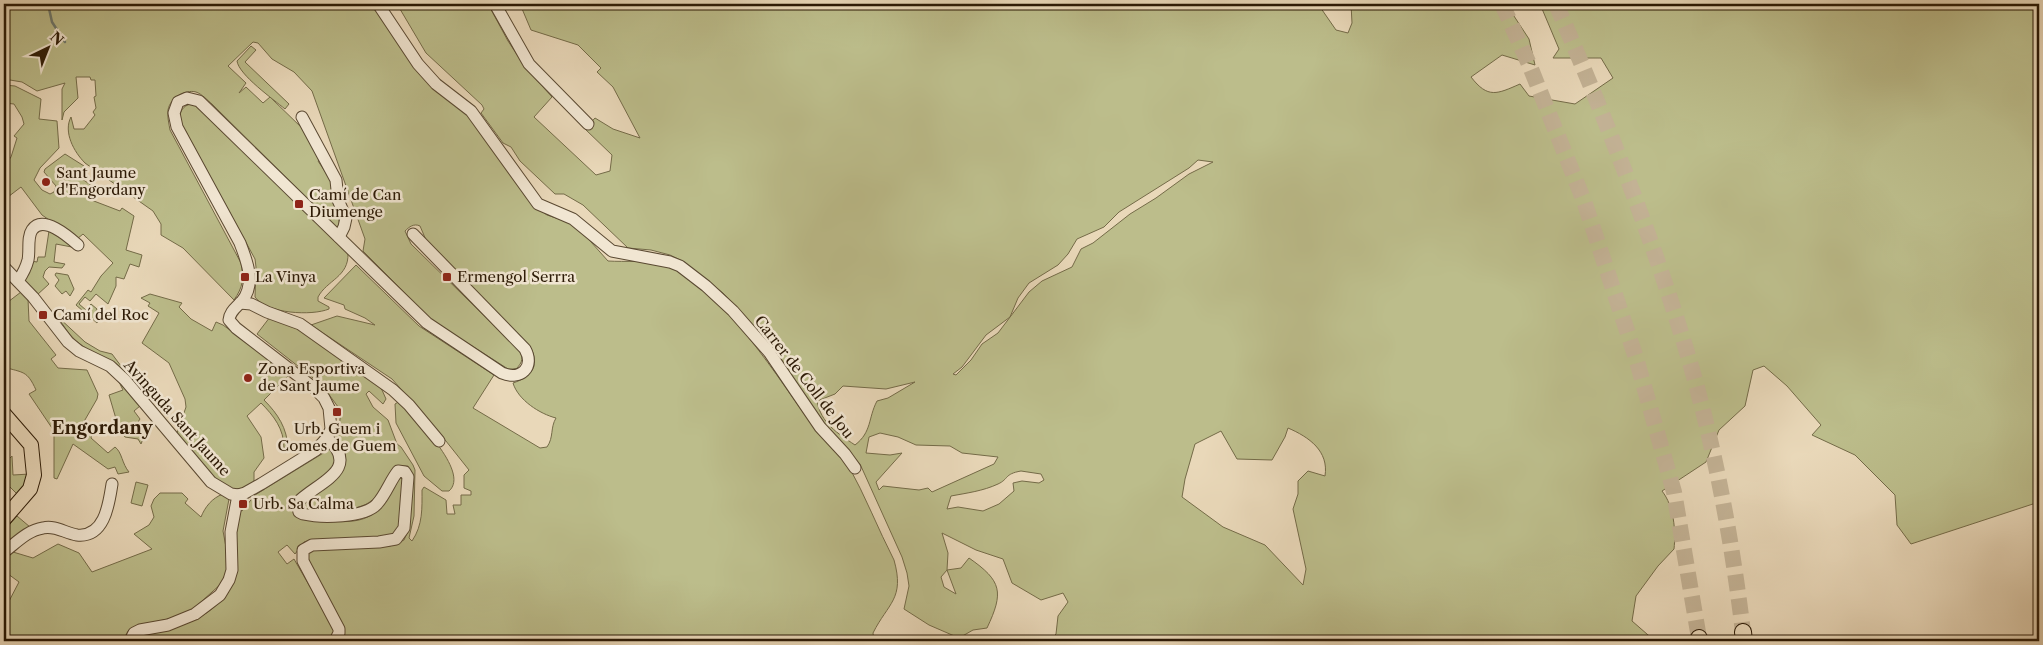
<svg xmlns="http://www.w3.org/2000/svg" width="2043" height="645" font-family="'Libre Caslon Text',serif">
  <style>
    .green { fill: #bcbd8b; stroke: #746b48; fill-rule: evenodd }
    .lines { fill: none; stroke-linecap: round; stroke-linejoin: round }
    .stream { stroke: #6c796f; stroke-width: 2.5 }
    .highway-tunnel { stroke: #c3b295; stroke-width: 16; stroke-dasharray: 16 8; stroke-linecap: butt }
    .minor-casing { stroke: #5a4932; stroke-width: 13 }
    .major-casing { stroke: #2b1905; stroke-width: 16 }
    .highway-casing { stroke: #2b1905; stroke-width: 18 }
    .minor { stroke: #f1e6d2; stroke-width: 11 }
    .major { stroke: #e9d8b9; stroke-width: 14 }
    .highway { stroke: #e9d8b9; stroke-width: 16 }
    .poi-dot { fill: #8f2418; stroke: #f1e6d2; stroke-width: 2 }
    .labels { text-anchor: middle; stroke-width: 5; stroke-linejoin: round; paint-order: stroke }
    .poi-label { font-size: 15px; fill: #2b1905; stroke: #f1e6d2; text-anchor: start }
    .street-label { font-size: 15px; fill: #2b1905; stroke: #f1e6d2 }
    .quarter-label { font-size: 18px; font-weight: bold; fill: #2b1905; stroke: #f1e6d2 }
  </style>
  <rect width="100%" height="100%" fill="#e9d8b9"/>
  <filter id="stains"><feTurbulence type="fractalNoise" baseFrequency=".004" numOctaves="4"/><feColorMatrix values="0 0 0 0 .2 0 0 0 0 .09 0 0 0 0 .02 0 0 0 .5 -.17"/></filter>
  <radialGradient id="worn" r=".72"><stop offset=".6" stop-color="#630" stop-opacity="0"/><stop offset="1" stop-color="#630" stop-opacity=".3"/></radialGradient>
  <!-- green -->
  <g class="green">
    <path d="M4 4H372L474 121 533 205 547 215 568 222 583 233 608 261C624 262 650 260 664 265 720 285 776 375 810 422 821 437 839 449 848 465 865 495 878 529 894 560 905 599 888 603 873 633L874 641H340L307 555 310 550 390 546 404 540 408 531 411 472 408 466H396C375 499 375 509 333 510 324 510 314 512 305 509L304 502C323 489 348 477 345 450L333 437 339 427 341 411 322 385 257 334 270 317 295 327 371 379 382 390 386 399 383 404 369 391 366 394 373 407 388 420 397 444 401 447 413 465 415 470 414 516 409 538 412 541C423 525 422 508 422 490L424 487 446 500 447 514H455L453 505H461V495H471V491L464 488V475L469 470 438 431 392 379 311 325 337 316 375 325 365 318 345 309 344 305 324 298 356 265 419 326 494 375 473 408 540 448 547 447C554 437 550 428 556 418 540 414 518 400 513 383 531 377 540 367 531 348L426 240 420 226C414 223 409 227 405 231L411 244 518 349C524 357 523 362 516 369H508L433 321 363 251 365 239 312 91 294 72 272 59 258 43 253 42 228 66 246 83 239 93 246 87 263 103 270 97 302 128 324 154 318 161 332 182 341 232 212 104C207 100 202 94 196 92 185 89 170 98 168 110 167 116 169 124 170 130L241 263C244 279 243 287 234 300L183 248 161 235V224L153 211 85 163C74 152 63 132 71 117L74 129H84L95 115 93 112 96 108 94 97 96 96 95 80H91L90 77H76L78 98 64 112 62 120V89L65 83 37 91 22 82 4 79Z"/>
    <path d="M397 4H488L508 41 526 68 552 97 534 117 596 175 610 171 612 155 585 129 595 118 613 129 640 138 613 87 597 72 601 68 578 45 531 30 520 4H1318L1336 30 1348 33 1352 23 1351 4H1509L1512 13 1529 39 1535 65 1502 55 1471 77C1488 99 1497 94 1520 84L1529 96 1575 104 1613 78 1601 58H1553L1559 49 1540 4H2039V502L1911 544 1897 525 1895 495 1855 455 1812 435 1821 425 1787 386 1764 366 1753 370 1745 406 1719 430 1706 462 1662 491C1674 506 1676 531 1674 549L1658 566 1636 596 1632 621 1655 641H1049L1056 634 1058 616 1068 602 1063 593 1041 600 1012 583 1003 559 976 550 942 533 948 553 947 570 961 568 969 558C1002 581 1004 592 987 628L973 630 959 638 929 625 904 609 909 586 907 573 902 557 860 464 818 418 781 359 747 318 723 293 684 262 670 255 651 250 628 248 583 205 564 194H555L520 161 511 147 503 143 481 113 484 109 482 105 426 53ZM1198 160 1213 162 1189 174 1156 198 1130 214 1093 243 1081 249 1072 267 1042 281 1029 292 998 333 982 344 971 360 956 375 953 374 962 367 986 335 1010 317 1018 298 1029 283 1058 265 1068 254 1077 239 1104 227 1119 212 1189 168ZM915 382 888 398 877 401C868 418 872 432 855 445 837 433 821 423 817 401L835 394 843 386 886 389ZM1288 428C1309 437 1329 451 1325 476L1308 471 1298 481V494L1293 509 1306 569 1303 585 1265 545 1223 527 1182 497 1185 479 1195 444 1221 431 1237 459 1272 460 1285 437ZM880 433 898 437 916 445 950 446 962 453 998 457 994 464 932 492 928 488 919 490 883 486 879 490 876 482 902 453 890 455 866 453 869 437ZM1021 471 1041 474 1044 480 1039 483 1022 481 1013 483 1014 491 999 504 983 511 958 507 947 509 951 496C967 493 983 491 998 484 1009 479 1004 474 1021 471ZM947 570 956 594 944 587 941 577Z"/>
    <path d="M251 46 256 50 245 62 289 104 285 109C273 99 239 75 237 61Z"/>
    <path d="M4 85 15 86 41 99 39 119 57 121 59 148 40 168 34 180 42 190 50 194 54 192 56 186 44 172 45 169 65 154 84 166 78 176 92 186 86 198 120 211 122 208 134 216 126 250 142 255 139 267 130 264 124 279 116 277V286L108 304 96 294 90 301 85 297 79 304 86 310 91 304 97 309 95 313 102 318 97 323 76 305 88 290 91 292 101 276 113 263 83 234 77 239 42 215 21 187 4 200V167L11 157 17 138 14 136 24 124 22 117 14 104 4 103Z"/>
    <path d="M192 104 197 107 348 253C349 277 327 280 318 297V301L329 307V309C312 316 267 314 255 297L256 267 255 259 180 121C179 113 182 105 192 104Z"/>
    <path d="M49 231 77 248 56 244 54 262 65 264 62 268 49 267 45 271 43 277 49 284 37 295 23 281 31 261 37 262 38 257H45Z"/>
    <path d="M56 273 68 275 74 289 70 296 66 291 62 294 55 286 59 280 55 275Z"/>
    <path d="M21 292 28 299 29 321 56 355 51 359 58 368 87 370 98 394 97 399 82 425 90 430 89 432 92 434 91 438 108 453 115 447C122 452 122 464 129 472L118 474 115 467 108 469 73 444 57 479 54 478V431L29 394 36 390C27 370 23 373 4 367V305Z"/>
    <path d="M150 294 182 303 179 307 191 319 212 331 216 322 223 325 290 374 264 400C278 414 287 428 288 448H284C284 429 274 416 261 403L247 416 261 437 264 458 254 472V483C250 486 242 490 236 490 216 490 189 447 177 433L186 407 185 399 169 363 142 343 159 313 148 306 150 303 141 298Z"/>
    <path d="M57 316 85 342 100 351 112 354 124 370C111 358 94 355 80 344 70 337 64 326 57 316Z"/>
    <path d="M119 382 140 406 134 411 140 419 138 422 146 432 141 444 138 439 125 437 119 429 109 395 123 390Z"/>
    <path d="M400 401C413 416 471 472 449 491H442L424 476 396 423 395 404Z"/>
    <path d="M330 449 335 455 334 468 298 496 305 519C326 520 357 527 374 513 384 505 390 490 397 480L400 478 403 479 399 530 390 536 311 540 304 542 295 554 287 545 278 552 287 564 294 559 332 625 334 632 332 641H212L208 639 200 638 181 641H135L138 635C164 632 203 622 220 601 227 592 238 525 240 510L242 511 255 495Z"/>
    <path d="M4 456 9 459 12 456 13 475 30 474 29 480 18 495 9 486 7 471H4Z"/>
    <path d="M136 482 148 485 142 506 131 503Z"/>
    <path d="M160 493H182L188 499 185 503 201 517C205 507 212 498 223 494L229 499 223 531 228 558 227 569 222 583 192 610 180 616 134 627 128 631 123 641H4V607L7 605 19 582 4 571V561L13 552 33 558 58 544 79 553 92 572 152 549 134 534 149 525 154 517 151 506 154 499Z"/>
    <path d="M17 516 30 527 6 544 4 541V531Z"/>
  </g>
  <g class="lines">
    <!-- stream -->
    <path class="stream" d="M48 4 52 22 65 42"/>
    <!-- highway-tunnel -->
    <g class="highway-tunnel">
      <path d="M1502 4 1529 64 1584 201 1636 358 1674 492 1699 638"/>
      <path d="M1556 4C1603 112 1647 223 1682 336 1712 432 1731 532 1743 632"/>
    </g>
    <!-- minor casing -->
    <g class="minor-casing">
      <g id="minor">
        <path d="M378 4 418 64 436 84 471 111 538 204 573 219 612 251 670 262 680 266 706 286 733 311 769 352 820 427 845 454 855 468"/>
        <path d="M495 4 529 64 588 124"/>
        <path d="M302 117 336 180 338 200 346 218 344 227 339 237"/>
        <path d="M4 267 33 297 68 342 79 351 110 366 125 380 211 482 231 494 238 495 245 493 261 484 316 450 327 438 331 429 329 408 324 398 314 388 236 328 229 320C230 311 236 308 242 301 256 284 247 261 240 243L177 127 174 113 178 102 187 98 199 101 427 323 502 373C521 381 535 367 525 349L413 234"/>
        <path d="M18 281C22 275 26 268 28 260 30 251 27 237 32 230 43 214 69 237 78 245"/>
        <path d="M240 303 251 304 267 312 300 324 393 390 409 405 439 441"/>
        <path d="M327 438C363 471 315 483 297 503L299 512 303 514C321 518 365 518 377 504 386 494 390 481 398 471L405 472 408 477 404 528 396 539 379 542 312 545 303 550V561L339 629V633L335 641"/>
        <path d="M4 552C16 543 28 530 43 528 55 525 65 533 77 535 105 538 109 503 112 484"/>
        <path d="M130 641 134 633 140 630 168 625 195 614 220 595 229 580 232 570 231 532 238 495"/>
        <path d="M2037 641 2039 640"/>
      </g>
    </g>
    <!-- major casing -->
    <g class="major-casing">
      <path id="major" d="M4 414 31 445 34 475 30 489 4 519"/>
    </g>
    <!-- highway casing -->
    <g class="highway-casing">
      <g id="highway">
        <path d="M1743 632 1744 641"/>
        <path d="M1699 638 1700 641"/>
      </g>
    </g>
    <!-- minor -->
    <use href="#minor" class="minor"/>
    <!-- major -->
    <use href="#major" class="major"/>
    <!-- highway -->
    <use href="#highway" class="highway"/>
  </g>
  <!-- markers -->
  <g class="poi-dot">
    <circle cx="46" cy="182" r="5"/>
    <rect x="294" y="199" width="10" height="10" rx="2.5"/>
    <rect x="240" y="272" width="10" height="10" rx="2.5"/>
    <rect x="442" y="272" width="10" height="10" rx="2.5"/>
    <rect x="38" y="310" width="10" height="10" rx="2.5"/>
    <circle cx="248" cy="378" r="5"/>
    <rect x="332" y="407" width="10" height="10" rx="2.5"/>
    <rect x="238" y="499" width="10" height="10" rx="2.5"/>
  </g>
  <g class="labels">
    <!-- poi labels -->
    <g class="poi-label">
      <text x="56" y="178">Sant Jaume<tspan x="56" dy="17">d'Engordany</tspan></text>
      <text x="309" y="200">Camí de Can<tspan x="309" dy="17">Diumenge</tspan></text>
      <text x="255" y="282">La Vinya</text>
      <text x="457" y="282">Ermengol Serrra</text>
      <text x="53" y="320">Camí del Roc</text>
      <text x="258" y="374">Zona Esportiva<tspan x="258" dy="17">de Sant Jaume</tspan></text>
      <text x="337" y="434" text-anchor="middle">Urb. Guem i<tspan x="337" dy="17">Comes de Guem</tspan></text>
      <text x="253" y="509">Urb. Sa Calma</text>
    </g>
    <!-- street labels -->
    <g class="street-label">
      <text transform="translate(804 377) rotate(52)" y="5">Carrer de Coll de Jou</text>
      <text transform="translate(177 418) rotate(48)" y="5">Avinguda Sant Jaume</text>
    </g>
    <!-- quarter labels -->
    <g class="quarter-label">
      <text x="102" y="434">Engordany</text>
    </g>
  </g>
  <!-- margin -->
  <rect width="2043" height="645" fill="none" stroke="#e9d8b9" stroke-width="20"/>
  <rect x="5" y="5" width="2033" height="635" fill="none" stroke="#2b1905" stroke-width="2.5"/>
  <rect x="10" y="10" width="2023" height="625" fill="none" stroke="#2b1905"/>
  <!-- north arrow -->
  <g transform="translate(48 48) rotate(43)" stroke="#f1e6d2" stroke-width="4" paint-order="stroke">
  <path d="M0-4L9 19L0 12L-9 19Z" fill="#2b1905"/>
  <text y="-8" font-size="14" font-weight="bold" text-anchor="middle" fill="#2b1905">N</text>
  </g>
  <rect width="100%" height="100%" filter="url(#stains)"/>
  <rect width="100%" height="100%" fill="url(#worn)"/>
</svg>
